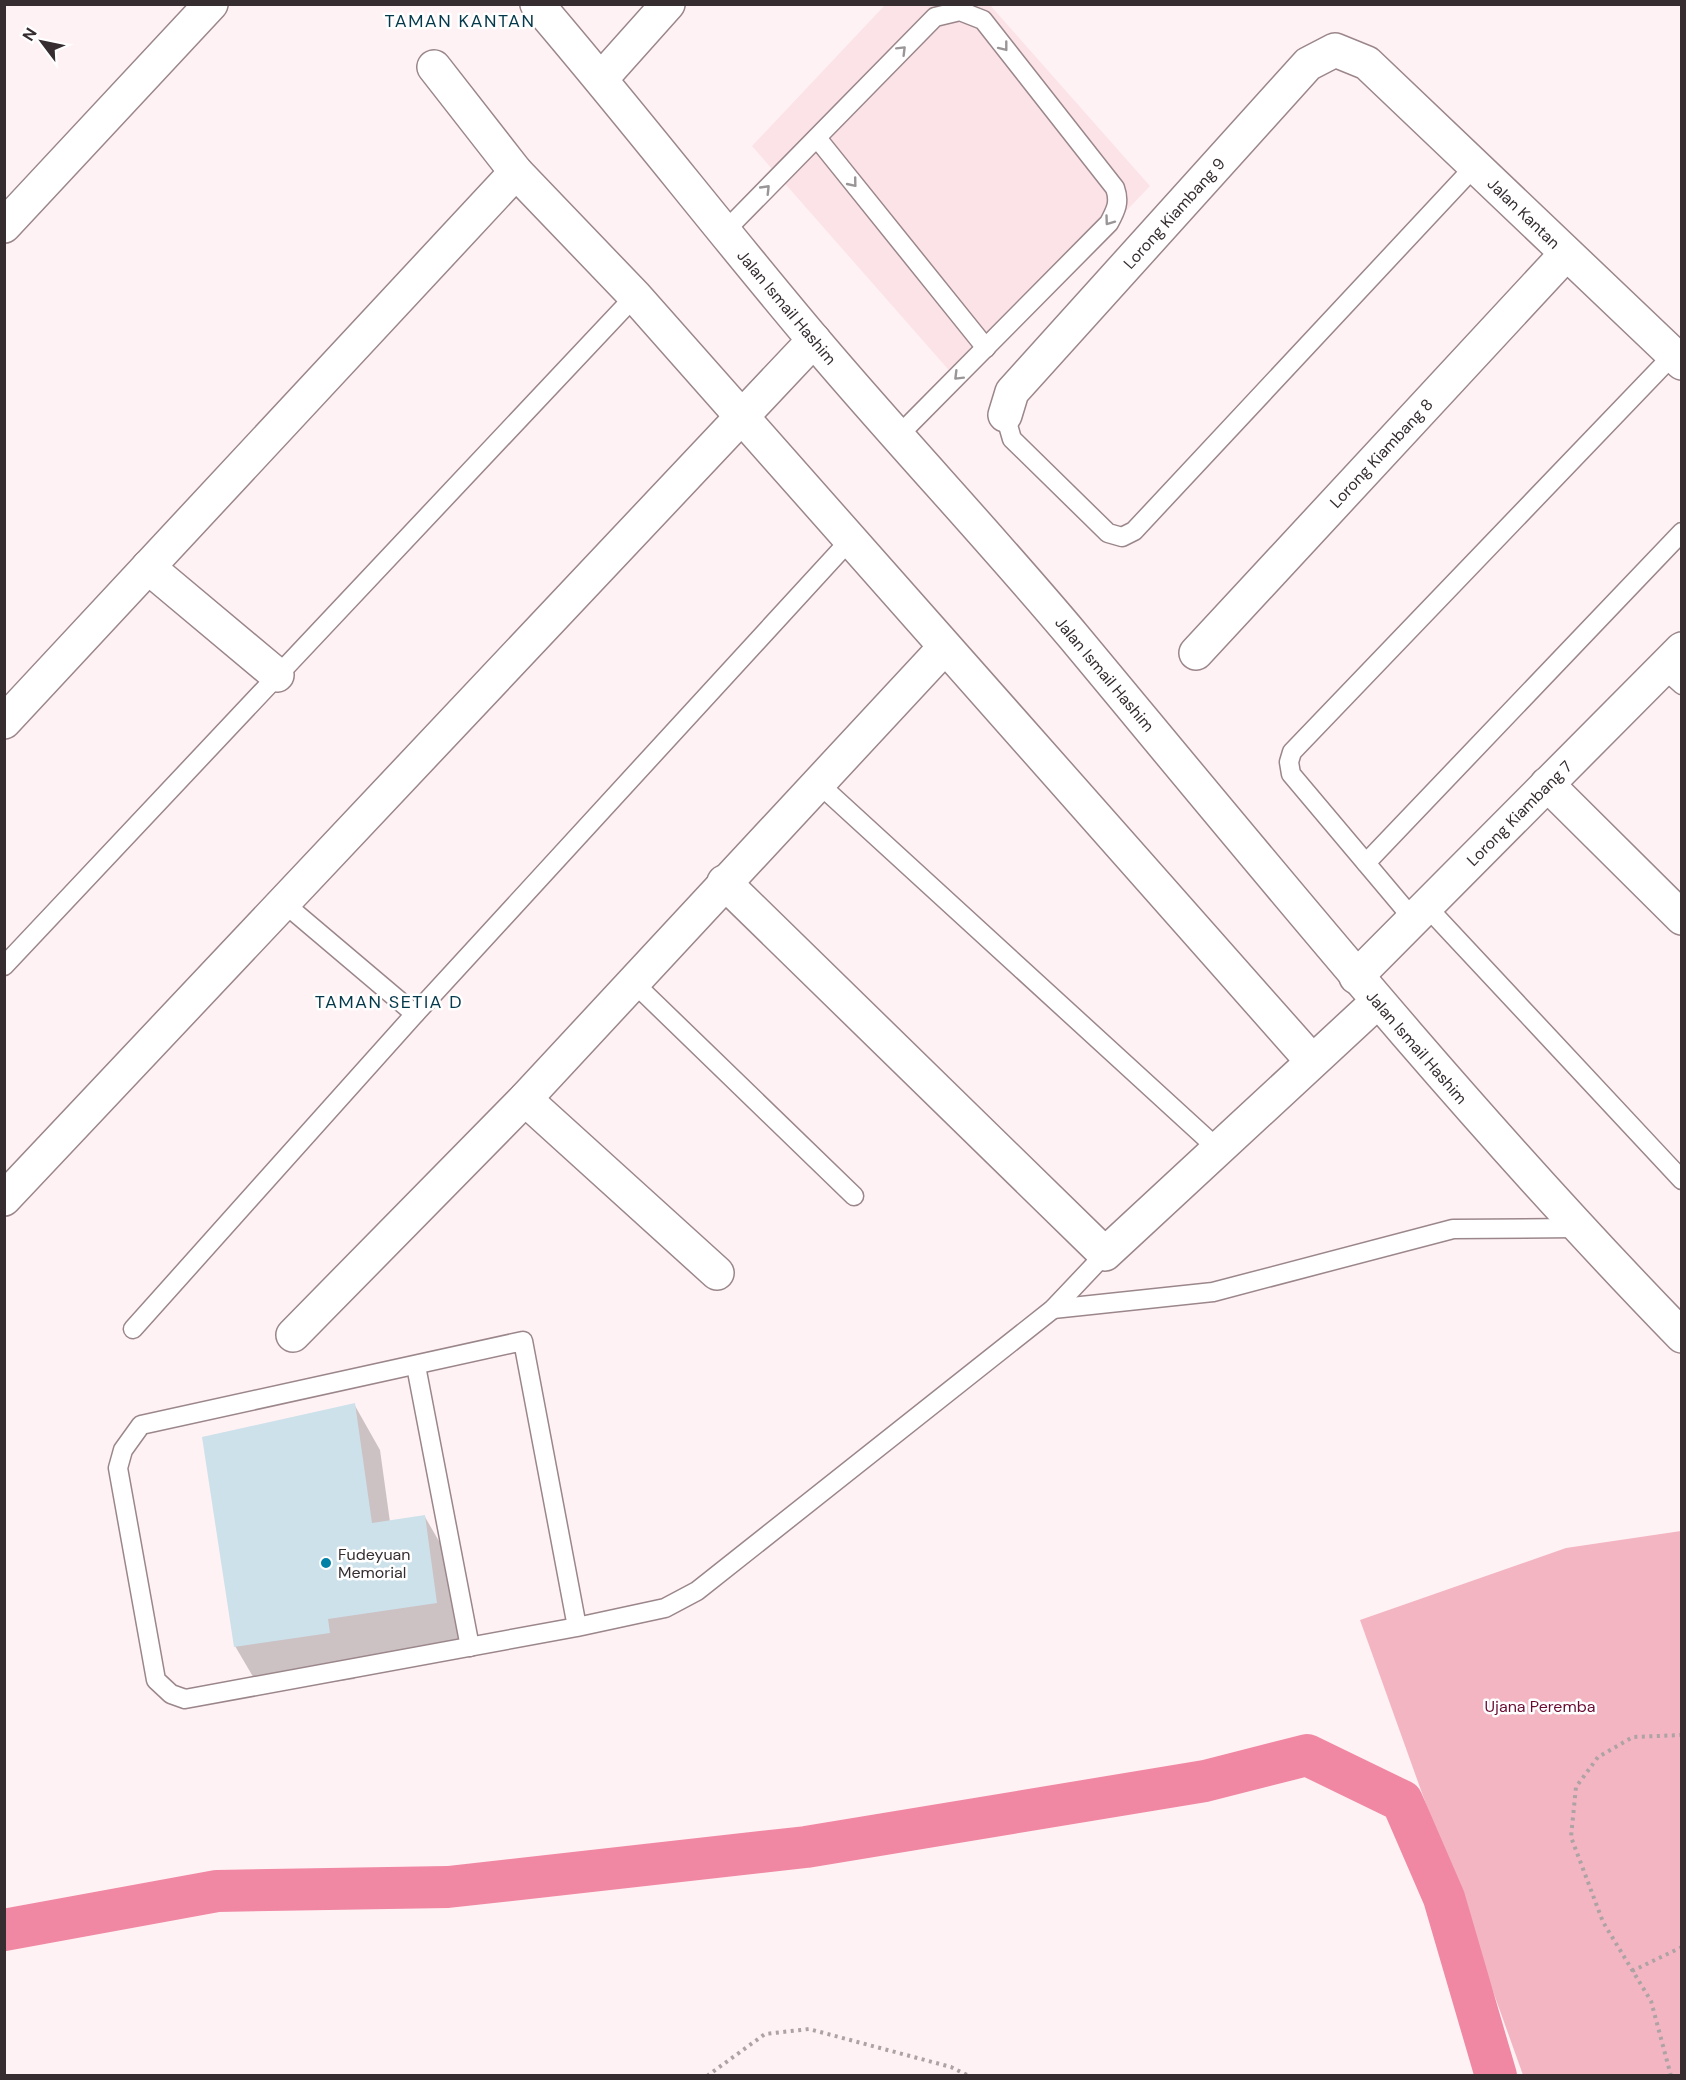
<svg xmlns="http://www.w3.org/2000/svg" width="1686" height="2080" font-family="'DM Sans',sans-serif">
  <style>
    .built { fill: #fbe3e8 }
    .green { fill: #f3b5c2 }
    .shadow { fill: #0003 }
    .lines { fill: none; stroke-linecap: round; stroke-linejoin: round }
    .canal { stroke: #f088a3; stroke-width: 42 }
    .building { fill: #cde1ea }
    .service-casing { stroke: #9b878b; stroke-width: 21 }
    .minor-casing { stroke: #9b878b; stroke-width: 36 }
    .tertiary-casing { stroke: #9b878b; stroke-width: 36 }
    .path { stroke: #ada2a4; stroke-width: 4; stroke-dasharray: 3 4.5; stroke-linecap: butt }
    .service { stroke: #fff; stroke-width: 18 }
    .minor { stroke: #fff; stroke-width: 33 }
    .tertiary { stroke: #fff; stroke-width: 33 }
    .oneway { stroke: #9a9697 }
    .poi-dot { fill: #0181a6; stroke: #fff; stroke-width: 2 }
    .labels { text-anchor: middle; stroke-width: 5; stroke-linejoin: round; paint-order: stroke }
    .street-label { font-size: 16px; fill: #352d2f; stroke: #fff }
    .poi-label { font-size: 16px; fill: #352d2f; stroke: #fff; text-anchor: start }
    .park-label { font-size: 16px; fill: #6a0b31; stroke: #fff }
    .neighbourhood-label { font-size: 18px; letter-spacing: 1.5px; fill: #04394b; stroke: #fff }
  </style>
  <rect width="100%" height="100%" fill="#fff2f4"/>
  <!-- built -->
  <path class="built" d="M885 5H990L1150 186 961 384 752 146Z"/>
  <!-- green -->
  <path class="green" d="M1681 1531V2075H1523L1360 1620 1566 1548Z"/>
  <!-- shadow -->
  <path class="shadow" d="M354 1404 380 1450 390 1522 425 1517 451 1562 462 1648 353 1664 355 1679 262 1692 235 1646Z"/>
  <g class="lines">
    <!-- canal -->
    <path class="canal" d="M4 1930 217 1891 448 1887 806 1847 1205 1781 1307 1755 1402 1801 1444 1898 1496 2076"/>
  </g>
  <!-- building -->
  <path class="building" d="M355 1403 372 1523 425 1515 437 1603 328 1619 330 1633 234 1647 202 1437Z"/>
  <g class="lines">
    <!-- service casing -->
    <g class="service-casing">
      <g id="service">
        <path d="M817 138 986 348"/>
        <path d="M725 231 935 17 960 11 983 20 1115 188C1120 202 1116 210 1109 223L897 437"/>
        <path d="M1005 415 1012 439 1108 533 1122 537 1134 531 1475 166"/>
        <path d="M1663 668 1682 685"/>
        <path d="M818 783 1218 1149"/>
        <path d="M1366 863 1682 532"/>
        <path d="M285 904 415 1014"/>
        <path d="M1427 907 1682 1180"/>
        <path d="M1414 920 1291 774 1289 762 1292 752 1673 355"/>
        <path d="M4 966 635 296"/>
        <path d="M633 982 854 1196"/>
        <path d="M1053 1309 1213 1292 1453 1229 1577 1228"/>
        <path d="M133 1329 415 1014 850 540"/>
        <path d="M416 1366 470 1647"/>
        <path d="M577 1627 523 1341 141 1425 123 1450 118 1468 156 1680 171 1694 185 1699 577 1627 665 1608 697 1591 1053 1309 1105 1254"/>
      </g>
    </g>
    <!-- minor casing -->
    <g class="minor-casing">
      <g id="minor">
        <path d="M434 67 516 172 635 296 1312 1061"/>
        <path d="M601 79 668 4"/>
        <path d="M4 226 211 4"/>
        <path d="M1005 415 1012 392 1308 64 1335 50 1367 63 1682 363"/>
        <path d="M148 567 277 675"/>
        <path d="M1196 653 1566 254"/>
        <path d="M4 722 516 172"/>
        <path d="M1547 784 1682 918"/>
        <path d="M724 882 1105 1254 1377 1002"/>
        <path d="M1356 977 1682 649"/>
        <path d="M525 1099 717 1273"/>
        <path d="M4 1199 814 340"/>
        <path d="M293 1335 525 1099 945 647"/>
      </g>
    </g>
    <!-- tertiary casing -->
    <g class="tertiary-casing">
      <path id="tertiary" d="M537 4C633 116 723 233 818 345 902 444 991 538 1074 637 1272 875 1466 1114 1682 1336"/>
    </g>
    <!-- path -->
    <g class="path">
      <path d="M1632 1971 1682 1947"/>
      <path d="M707 2076 765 2034 809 2029 951 2067 969 2076"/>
      <path d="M1671 2076 1651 2001 1603 1922 1571 1837 1576 1787 1598 1757 1633 1737 1682 1735"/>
    </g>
    <!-- service -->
    <use href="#service" class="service"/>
    <!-- minor -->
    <use href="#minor" class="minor"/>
    <!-- tertiary -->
    <use href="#tertiary" class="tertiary"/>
  </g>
  <!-- one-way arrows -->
  <defs><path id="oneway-chevron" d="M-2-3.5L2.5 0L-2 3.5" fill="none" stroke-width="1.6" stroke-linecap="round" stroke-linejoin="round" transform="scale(1.5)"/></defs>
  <g class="oneway">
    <use href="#oneway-chevron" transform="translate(1004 47) rotate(52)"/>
    <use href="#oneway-chevron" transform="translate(902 50) rotate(-45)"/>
    <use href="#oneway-chevron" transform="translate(853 183) rotate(51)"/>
    <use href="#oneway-chevron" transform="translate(766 189) rotate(-46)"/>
    <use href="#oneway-chevron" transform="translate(1109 221) rotate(126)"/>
    <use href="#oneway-chevron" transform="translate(958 376) rotate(135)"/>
  </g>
  <!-- markers -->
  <circle class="poi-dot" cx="326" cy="1563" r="6"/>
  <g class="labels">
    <!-- street labels -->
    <g class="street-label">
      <text transform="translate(1174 213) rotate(-48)" y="6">Lorong Kiambang 9</text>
      <text transform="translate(1524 213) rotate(44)" y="6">Jalan Kantan</text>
      <text transform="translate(787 307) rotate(50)" y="6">Jalan Ismail Hashim</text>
      <text transform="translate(1381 453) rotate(-47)" y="6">Lorong Kiambang 8</text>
      <text transform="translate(1105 674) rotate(50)" y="6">Jalan Ismail Hashim</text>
      <text transform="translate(1519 813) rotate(-45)" y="6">Lorong Kiambang 7</text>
      <text transform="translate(1417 1047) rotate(49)" y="6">Jalan Ismail Hashim</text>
    </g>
    <!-- poi labels -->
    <g class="poi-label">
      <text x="338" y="1560">Fudeyuan<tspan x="338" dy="18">Memorial</tspan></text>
    </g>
    <!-- park labels -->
    <g class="park-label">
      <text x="1540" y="1712">Ujana Peremba</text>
    </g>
    <!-- neighbourhood labels -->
    <g class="neighbourhood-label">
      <text x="460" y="27">TAMAN KANTAN</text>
      <text x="389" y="1008">TAMAN SETIA D</text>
    </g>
  </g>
  <!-- border -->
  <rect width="1686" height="2080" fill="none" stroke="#352d2f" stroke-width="12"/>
  <!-- north arrow -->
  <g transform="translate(42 42) rotate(302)" stroke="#ffffff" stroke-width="4.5" paint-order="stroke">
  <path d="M0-4.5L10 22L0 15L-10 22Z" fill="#352d2f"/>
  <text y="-9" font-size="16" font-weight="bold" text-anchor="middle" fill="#352d2f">N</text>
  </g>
</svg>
